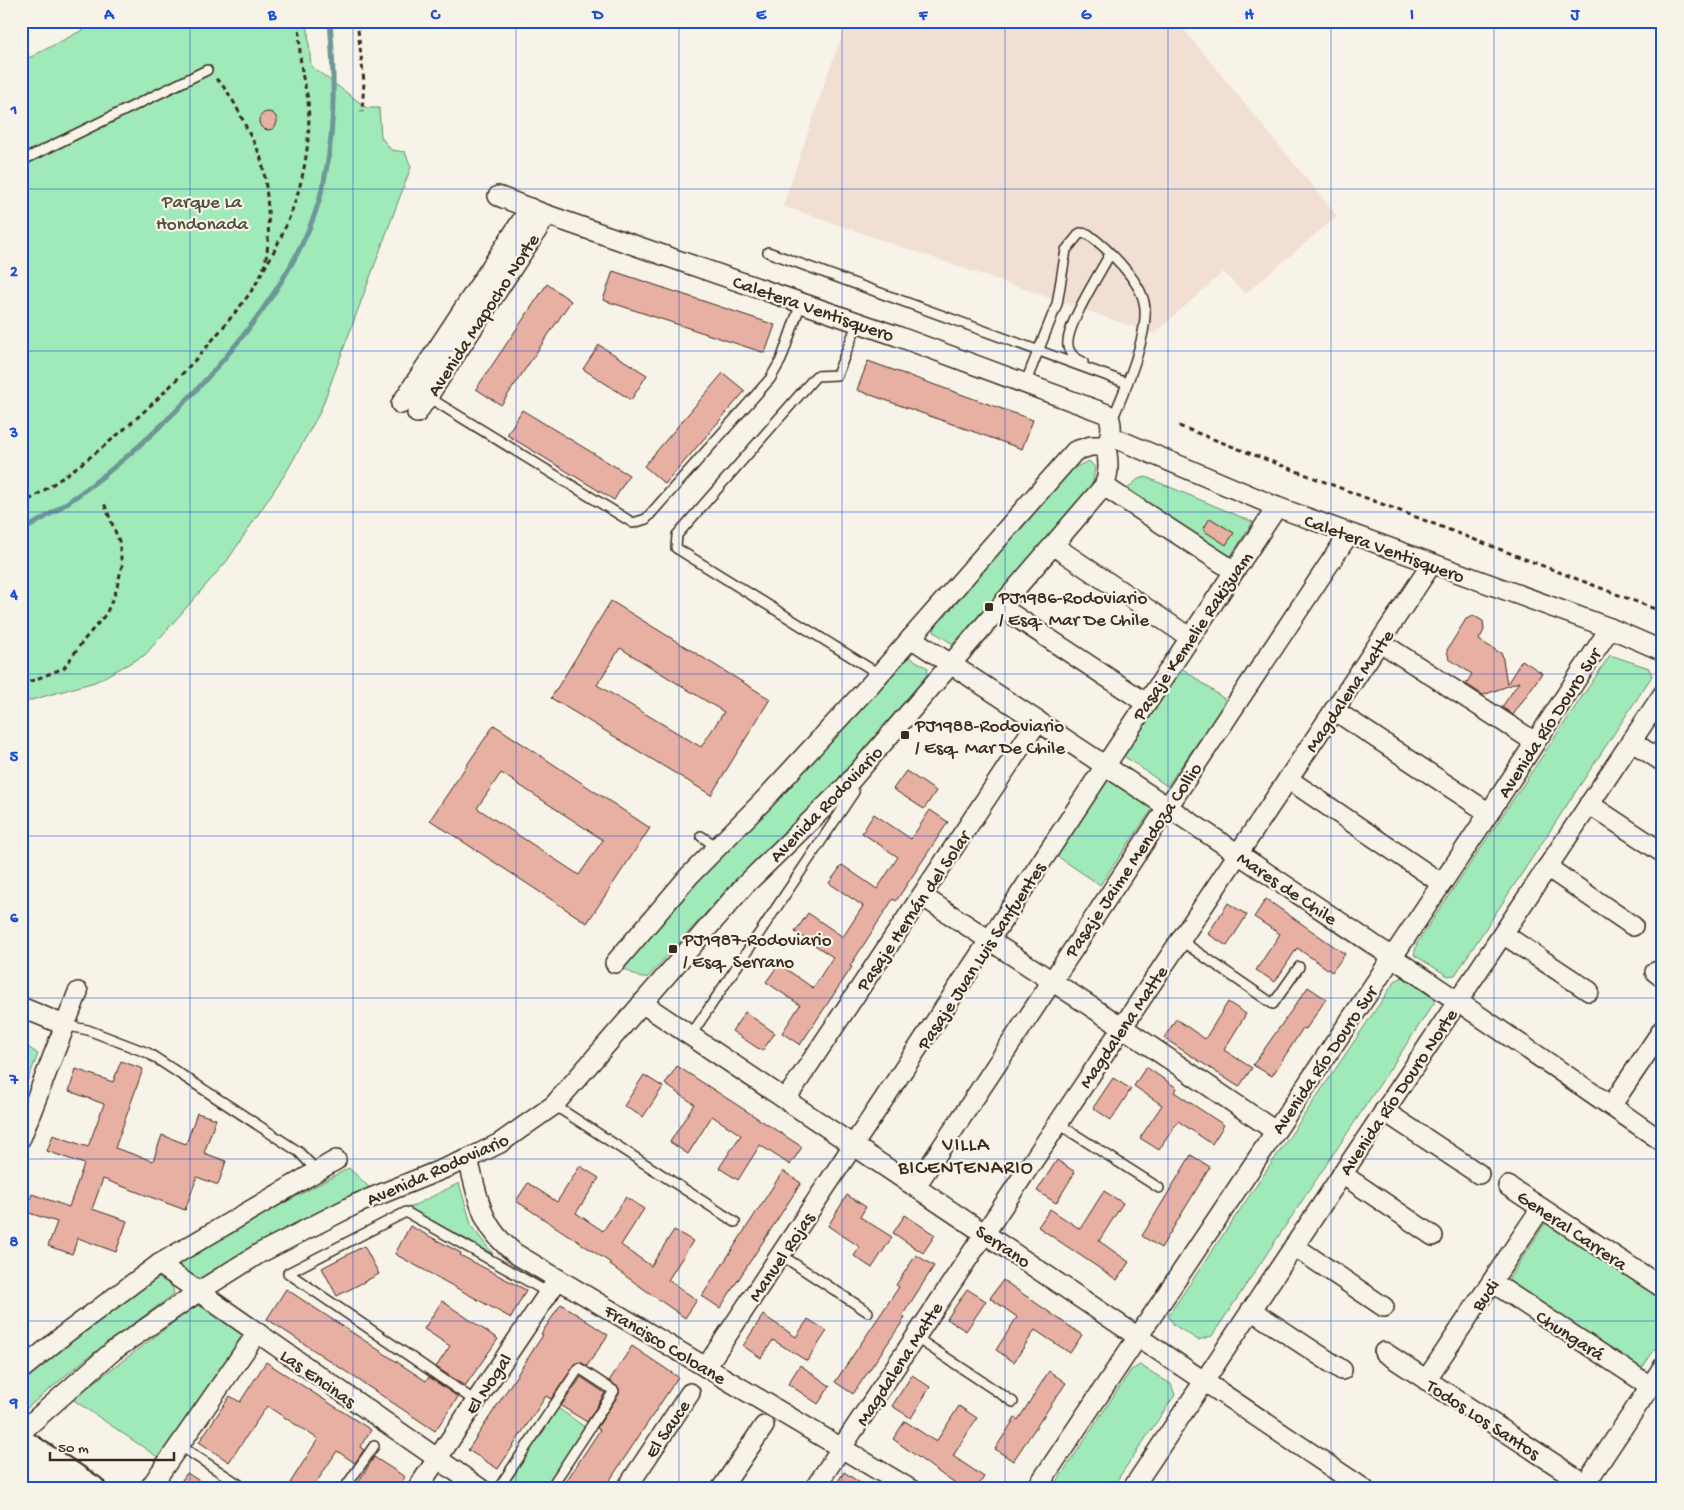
<svg xmlns="http://www.w3.org/2000/svg" width="1684" height="1510" font-family="'Gochi Hand',sans-serif">
  <style>
    .built { fill: #f2dfd3 }
    .green { fill: #a0e9b8; stroke: #6e8a6b }
    .lines { fill: none; stroke-linecap: round; stroke-linejoin: round }
    .stream { stroke: #6d9798; stroke-width: 5 }
    .building { fill: #e8afa3; stroke: #3b2a1e; fill-rule: evenodd }
    .lane-casing { stroke: #3b2a1e; stroke-width: 12 }
    .street-casing { stroke: #3b2a1e; stroke-width: 22 }
    .secondary-casing { stroke: #3b2a1e; stroke-width: 30 }
    .path { stroke: #3b2a1e; stroke-width: 3; stroke-dasharray: 5 4; stroke-linecap: butt }
    .lane { stroke: #f7f3e8; stroke-width: 9 }
    .street { stroke: #f7f3e8; stroke-width: 19 }
    .secondary { stroke: #f7f3e8; stroke-width: 26 }
    .grid { fill: none; stroke: #1d4ed8; stroke-width: 1; stroke-opacity: 0.55 }
    .poi-dot { fill: #3b2a1e; stroke: #f7f3e8; stroke-width: 2 }
    .labels { text-anchor: middle; stroke-width: 4.5; stroke-linejoin: round; paint-order: stroke }
    .park-label { font-size: 19px; fill: #4f503d; stroke: #f7f3e8 }
    .street-label { font-size: 19px; fill: #3b2a1e; stroke: #f7f3e8 }
    .poi-label { font-size: 19px; fill: #3b2a1e; stroke: #f7f3e8; text-anchor: start }
    .neighbourhood-label { font-size: 20px; letter-spacing: 1px; fill: #3b2a1e; stroke: #f7f3e8 }
    .neatline { fill: none; stroke: #1d4ed8; stroke-width: 2 }
    .grid-label { font-size: 16px; text-anchor: middle; font-weight: bold; fill: #1d4ed8 }
  </style>
  <rect width="100%" height="100%" fill="#f7f3e8"/>
  <filter id="ink" filterUnits="userSpaceOnUse"><feTurbulence type="fractalNoise" baseFrequency=".02" numOctaves="2"/><feDisplacementMap in="SourceGraphic" scale="10" xChannelSelector="R" yChannelSelector="G"/><feConvolveMatrix kernelMatrix="1 2 1 2 8 2 1 2 1" color-interpolation-filters="sRGB"/></filter>
  <g filter="url(#ink)">
    <!-- built -->
    <path class="built" d="M848 21H1177L1337 216 1245 294 1223 272 1154 334 783 206 829 70Z"/>
    <!-- green -->
    <g class="green">
      <path d="M100 21H307L311 66 367 108H379L381 137 391 150 405 152 411 167 320 412 287 471 227 561 145 655 95 682 21 703V62Z"/>
      <path d="M1089 461 1095 467 1092 489 961 635 953 644 934 632 937 619 1069 470Z"/>
      <path d="M1146 477 1253 522 1228 560 1126 490 1138 479Z"/>
      <path d="M1610 655 1649 668 1652 676 1455 975 1448 976 1414 955 1417 943Z"/>
      <path d="M909 657 928 668 927 675 839 778 723 894 648 977 640 978 625 969 624 964 720 853 902 661Z"/>
      <path d="M1179 666 1227 701 1167 786 1118 752Z"/>
      <path d="M1105 775 1153 808 1100 885 1051 852Z"/>
      <path d="M1403 977 1436 1000 1212 1336 1198 1340 1174 1325 1168 1316 1395 981Z"/>
      <path d="M21 1042 38 1054 21 1097Z"/>
      <path d="M349 1168 370 1188 248 1249 199 1279H194L179 1266 181 1260 189 1254Z"/>
      <path d="M459 1183 472 1227 493 1254 409 1208Z"/>
      <path d="M1548 1219 1663 1294V1337L1640 1371 1506 1283Z"/>
      <path d="M159 1278 172 1285 174 1294 87 1358 21 1413V1379L150 1281Z"/>
      <path d="M201 1304 243 1335 159 1458 72 1399 190 1310Z"/>
      <path d="M1140 1365 1171 1384 1175 1395 1111 1489H1052L1131 1370Z"/>
      <path d="M558 1408 586 1428 545 1489H516L508 1483Z"/>
    </g>
    <g class="lines">
      <!-- stream -->
      <path class="stream" d="M21 531C128 475 285 318 319 201 336 142 335 82 330 21"/>
    </g>
    <!-- building -->
    <g class="building">
      <circle cx="268" cy="121" r="9"/>
      <path d="M613 271 775 325 765 353 603 300Z"/>
      <path d="M547 284 571 301 501 405 476 389Z"/>
      <path d="M599 345 647 375 631 400 583 369Z"/>
      <path d="M868 361 1033 420 1022 449 857 390Z"/>
      <path d="M723 373 745 391 665 484 644 466Z"/>
      <path d="M522 410 629 475 614 500 507 435Z"/>
      <path d="M1210 518 1234 533 1226 545 1203 530Z"/>
      <path d="M611 601 770 699 711 795 551 698ZM620 648 724 712 701 747 597 685Z"/>
      <path d="M1474 616 1483 621 1484 630 1479 640 1502 654 1507 684 1522 660 1542 673 1513 715 1502 707 1519 682 1483 695 1466 684 1472 674 1449 659 1447 650 1466 619Z"/>
      <path d="M494 725 650 828 587 923 430 820ZM501 773 603 840 579 875 477 808Z"/>
      <path d="M906 771 936 791 924 809 893 789Z"/>
      <path d="M930 810 948 822 896 901 893 899 850 966 852 967 800 1045 782 1033 800 1005 766 982 779 964 813 988 833 957 795 932 808 913 843 937 863 906 829 883 842 865 877 889 898 857 862 833 874 814 911 839Z"/>
      <path d="M1266 899 1345 954 1332 972 1297 948 1275 982 1256 970 1280 934 1254 917Z"/>
      <path d="M1228 903 1247 915 1227 946 1208 934Z"/>
      <path d="M1308 987 1326 999 1306 1029 1303 1028 1272 1076 1253 1065Z"/>
      <path d="M1228 1002 1246 1014 1224 1050 1252 1068 1239 1087 1164 1038 1176 1019 1205 1039Z"/>
      <path d="M745 1012 775 1033 762 1051 732 1031Z"/>
      <path d="M121 1061 143 1069 115 1148 153 1161 162 1135 186 1144 197 1113 216 1119 204 1153 226 1161 218 1185 197 1177 185 1210 103 1179 92 1209 127 1221 116 1252 78 1238 72 1254 48 1246 57 1222 26 1212 32 1194 69 1207 84 1164 47 1151 53 1135 88 1147 104 1104 69 1091 76 1069 113 1082Z"/>
      <path d="M677 1066 802 1147 790 1165 760 1145 738 1180 719 1168 741 1135 712 1116 688 1154 670 1142 694 1104 665 1084Z"/>
      <path d="M1146 1067 1177 1088 1174 1092 1224 1125 1212 1144 1178 1121 1159 1150 1140 1138 1162 1105 1134 1086Z"/>
      <path d="M644 1075 663 1087 643 1117 624 1106Z"/>
      <path d="M1113 1078 1131 1089 1111 1120 1093 1108Z"/>
      <path d="M1191 1155 1210 1167 1161 1248 1142 1236Z"/>
      <path d="M1057 1160 1075 1172 1056 1203 1037 1191Z"/>
      <path d="M580 1166 599 1178 576 1213 603 1231 626 1197 644 1209 621 1245 651 1266 674 1230 693 1241 668 1280 697 1300 685 1318 610 1265 611 1263 516 1201 528 1183 557 1202Z"/>
      <path d="M783 1171 801 1183 720 1308 702 1296Z"/>
      <path d="M1104 1191 1123 1203 1099 1241 1129 1262 1117 1280 1038 1227 1050 1209 1080 1229Z"/>
      <path d="M847 1195 866 1207 860 1217 892 1237 872 1268 854 1256 860 1247 828 1226Z"/>
      <path d="M905 1215 935 1235 923 1253 893 1233Z"/>
      <path d="M410 1226 461 1253 460 1255 526 1290 511 1318 395 1254Z"/>
      <path d="M364 1246 379 1274 337 1296 322 1268Z"/>
      <path d="M916 1255 934 1266 902 1316 905 1318 853 1394 835 1382 899 1287 896 1285Z"/>
      <path d="M1003 1280 1082 1335 1070 1353 1035 1330 1014 1362 996 1350 1017 1317 990 1298Z"/>
      <path d="M286 1289 426 1381 429 1377 458 1397 435 1431 267 1319Z"/>
      <path d="M967 1289 986 1301 966 1331 947 1319Z"/>
      <path d="M442 1301 498 1339 465 1386 436 1367 450 1346 424 1329Z"/>
      <path d="M561 1304 608 1335 587 1366 580 1362 576 1363 551 1399 546 1396 498 1469 468 1450 543 1335 541 1334Z"/>
      <path d="M763 1315 796 1337 808 1319 827 1331 807 1361 773 1340 761 1358 743 1346Z"/>
      <path d="M632 1346 678 1377 604 1489H561L600 1430 597 1428 619 1394V1388L609 1381Z"/>
      <path d="M266 1362 371 1430 360 1447 364 1450 355 1463 337 1451 312 1489H298L290 1483 318 1439 267 1406 229 1462 199 1442 230 1396 240 1402Z"/>
      <path d="M800 1365 830 1386 818 1404 788 1384Z"/>
      <path d="M1049 1371 1066 1383 1013 1461 995 1449 1015 1418 1018 1420Z"/>
      <path d="M912 1375 930 1387 911 1418 892 1406Z"/>
      <path d="M581 1377 605 1393 587 1422 561 1406Z"/>
      <path d="M959 1406 977 1418 953 1456 984 1477 976 1489H962L893 1439 905 1421 936 1442Z"/>
      <path d="M374 1457 405 1477 397 1489H354Z"/>
      <path d="M844 1472 869 1489H833Z"/>
      <path d="M187 1473 212 1489H176Z"/>
    </g>
    <g class="lines">
      <!-- lane casing -->
      <g class="lane-casing">
        <g id="lane">
          <path d="M21 161 207 70"/>
          <path d="M768 252 1127 383"/>
          <path d="M858 322 837 375 816 376 677 535 676 548 879 674"/>
          <path d="M1083 362C1076 359 1069 354 1068 346 1065 327 1100 273 1110 254"/>
          <path d="M1025 384 1057 304 1066 250 1080 233 1088 234C1107 248 1139 279 1144 302 1151 331 1124 392 1112 420"/>
          <path d="M428 397 633 523 646 519 770 379 781 360 801 303"/>
          <path d="M701 836 717 847"/>
          <path d="M1180 940 1273 1004 1299 967"/>
          <path d="M64 1025 88 1030 148 1053 299 1152 317 1171"/>
          <path d="M691 1035 854 792 846 786"/>
          <path d="M554 1105 735 1222"/>
          <path d="M1057 1123 1159 1188"/>
          <path d="M781 1255 868 1312"/>
          <path d="M915 1337 1013 1402"/>
          <path d="M475 1401 288 1273 406 1212 547 1292"/>
          <path d="M179 1445 246 1489"/>
          <path d="M344 1489 374 1446"/>
          <path d="M498 1489 579 1368 614 1391 550 1489"/>
        </g>
      </g>
      <!-- street casing -->
      <g class="street-casing">
        <g id="street">
          <path d="M498 196 547 215 897 336 1107 414C1114 424 1111 435 1106 446"/>
          <path d="M401 404 530 208"/>
          <path d="M417 413 547 215"/>
          <path d="M1110 436 1277 507 1610 628 1663 651"/>
          <path d="M1104 486 1234 571"/>
          <path d="M1054 546 1189 637"/>
          <path d="M1001 607 1146 703"/>
          <path d="M911 638C1163 803 1415 970 1663 1142"/>
          <path d="M1380 642 1535 742"/>
          <path d="M1334 710 1489 813"/>
          <path d="M1631 741 1663 762"/>
          <path d="M1288 779 1441 883"/>
          <path d="M1589 804 1663 853"/>
          <path d="M1547 867 1633 926"/>
          <path d="M922 896 1122 1027 1275 1131"/>
          <path d="M1503 934 1589 991"/>
          <path d="M615 963 689 876 763 801 870 685 1075 451 1091 446H1106"/>
          <path d="M1655 972 1663 978"/>
          <path d="M642 1003 1364 1489"/>
          <path d="M21 1007 64 1025"/>
          <path d="M786 1099 1038 721"/>
          <path d="M1611 1106 1663 1029"/>
          <path d="M1384 1111 1479 1174"/>
          <path d="M21 1138 78 992"/>
          <path d="M468 1159C479 1200 480 1227 516 1254L910 1489"/>
          <path d="M1342 1174 1433 1236"/>
          <path d="M916 1186 1349 534"/>
          <path d="M1508 1186 1663 1288"/>
          <path d="M1294 1246 1384 1307"/>
          <path d="M159 1264 481 1489"/>
          <path d="M1492 1282 1650 1386"/>
          <path d="M1251 1310 1342 1370"/>
          <path d="M1384 1352 1585 1484"/>
          <path d="M706 1367 1277 507"/>
          <path d="M21 1370 65 1334 159 1264 336 1160"/>
          <path d="M1426 1380 1541 1208"/>
          <path d="M21 1432 113 1351 198 1292 260 1253 356 1204 468 1159 500 1143 554 1105 744 886 846 786 1104 486C1110 472 1108 460 1106 446"/>
          <path d="M149 1489 257 1333"/>
          <path d="M417 1489 558 1279"/>
          <path d="M626 1489 690 1393"/>
          <path d="M721 1489 764 1426"/>
          <path d="M814 1489 1431 565"/>
          <path d="M1036 1489 1489 813 1610 628"/>
          <path d="M1132 1489 1663 694"/>
          <path d="M1582 1489 1663 1367"/>
        </g>
      </g>
      <!-- secondary casing -->
      <g class="secondary-casing">
        <g id="secondary">
          <path d="M21 1442 92 1489"/>
          <path d="M21 1466 56 1489"/>
        </g>
      </g>
      <!-- path -->
      <g class="path">
        <path d="M357 21 364 82 362 112"/>
        <path d="M264 269C294 218 313 161 308 101 307 91 303 81 302 71 299 55 300 38 299 21"/>
        <path d="M1179 426 1663 612"/>
        <path d="M21 505C97 458 164 399 220 331 235 312 252 294 262 272 273 248 268 185 261 159 259 151 254 143 250 135 240 115 232 93 215 78"/>
        <path d="M21 685 64 668 83 641 106 614 116 591 122 566 119 541 104 503"/>
      </g>
      <!-- lane -->
      <use href="#lane" class="lane"/>
      <!-- street -->
      <use href="#street" class="street"/>
      <!-- secondary -->
      <use href="#secondary" class="secondary"/>
    </g>
  </g>
  <!-- grid -->
  <path class="grid" d="M190 21V1489M353 21V1489M516 21V1489M679 21V1489M842 21V1489M1005 21V1489M1168 21V1489M1331 21V1489M1494 21V1489M21 189H1663M21 351H1663M21 512H1663M21 674H1663M21 836H1663M21 998H1663M21 1159H1663M21 1321H1663"/>
  <!-- markers -->
  <g class="poi-dot">
    <rect x="984" y="602" width="10" height="10" rx="2.5"/>
    <rect x="900" y="730" width="10" height="10" rx="2.5"/>
    <rect x="668" y="944" width="10" height="10" rx="2.5"/>
  </g>
  <g class="labels">
    <!-- park labels -->
    <g class="park-label">
      <text x="202" y="207">Parque La<tspan x="202" dy="22">Hondonada</tspan></text>
    </g>
    <!-- street labels -->
    <g class="street-label">
      <text transform="translate(814 307) rotate(19)" y="7">Caletera Ventisquero</text>
      <text transform="translate(482 314) rotate(-57)" y="7">Avenida Mapocho Norte</text>
      <text transform="translate(1385 547) rotate(20)" y="7">Caletera Ventisquero</text>
      <text transform="translate(1191 635) rotate(-56)" y="7">Pasaje Kemelie Rakizuam</text>
      <text transform="translate(1348 690) rotate(-56)" y="7">Magdalena Matte</text>
      <text transform="translate(1548 722) rotate(-57)" y="7">Avenida Río Douro Sur</text>
      <text transform="translate(825 803) rotate(-46)" y="7">Avenida Rodoviario</text>
      <text transform="translate(1132 859) rotate(-56)" y="7">Pasaje Jaime Mendoza Collio</text>
      <text transform="translate(1288 887) rotate(34)" y="7">Mares de Chile</text>
      <text transform="translate(912 910) rotate(-56)" y="7">Pasaje Hernán del Solar</text>
      <text transform="translate(980 955) rotate(-57)" y="7">Pasaje Juan Luis Sanfuentes</text>
      <text transform="translate(1122 1026) rotate(-56)" y="7">Magdalena Matte</text>
      <text transform="translate(1323 1059) rotate(-56)" y="7">Avenida Río Douro Sur</text>
      <text transform="translate(1397 1091) rotate(-56)" y="7">Avenida Río Douro Norte</text>
      <text transform="translate(437 1168) rotate(-24)" y="7">Avenida Rodoviario</text>
      <text transform="translate(1573 1229) rotate(34)" y="7">General Carrera</text>
      <text transform="translate(1004 1245) rotate(34)" y="7">Serrano</text>
      <text transform="translate(780 1256) rotate(-56)" y="7">Manuel Rojas</text>
      <text transform="translate(1484 1294) rotate(-56)" y="7">Budi</text>
      <text transform="translate(1571 1334) rotate(33)" y="7">Chungará</text>
      <text transform="translate(666 1343) rotate(31)" y="7">Francisco Coloane</text>
      <text transform="translate(898 1363) rotate(-57)" y="7">Magdalena Matte</text>
      <text transform="translate(319 1377) rotate(35)" y="7">Las Encinas</text>
      <text transform="translate(487 1383) rotate(-56)" y="7">El Nogal</text>
      <text transform="translate(1484 1418) rotate(33)" y="7">Todos Los Santos</text>
      <text transform="translate(666 1428) rotate(-56)" y="7">El Sauce</text>
    </g>
    <!-- poi labels -->
    <g class="poi-label">
      <text x="999" y="603">PJ1986-Rodoviario<tspan x="999" dy="22">/ Esq. Mar De Chile</tspan></text>
      <text x="915" y="731">PJ1988-Rodoviario<tspan x="915" dy="22">/ Esq. Mar De Chile</tspan></text>
      <text x="683" y="945">PJ1987-Rodoviario<tspan x="683" dy="22">/ Esq. Serrano</tspan></text>
    </g>
    <!-- neighbourhood labels -->
    <g class="neighbourhood-label">
      <text x="966" y="1150">VILLA<tspan x="966" dy="23">BICENTENARIO</tspan></text>
    </g>
  </g>
  <!-- margin -->
  <rect width="1684" height="1510" fill="none" stroke="#f7f3e8" stroke-width="55"/>
  <!-- scale -->
  <path d="M50 1452v8h124v-8" fill="none" stroke="#3b2a1e" stroke-width="2.5"/>
  <text x="58" y="1452" font-size="15" fill="#3b2a1e" stroke="#f7f3e8" stroke-width="4" paint-order="stroke">50 m</text>
  <rect x="28" y="28" width="1628" height="1454" class="neatline"/>
  <g class="grid-label">
    <text x="109" y="19">A</text>
    <text x="272" y="19">B</text>
    <text x="435" y="19">C</text>
    <text x="598" y="19">D</text>
    <text x="761" y="19">E</text>
    <text x="923" y="19">F</text>
    <text x="1086" y="19">G</text>
    <text x="1249" y="19">H</text>
    <text x="1412" y="19">I</text>
    <text x="1575" y="19">J</text>
    <text x="14" y="114">1</text>
    <text x="14" y="276">2</text>
    <text x="14" y="437">3</text>
    <text x="14" y="599">4</text>
    <text x="14" y="761">5</text>
    <text x="14" y="922">6</text>
    <text x="14" y="1084">7</text>
    <text x="14" y="1246">8</text>
    <text x="14" y="1407">9</text>
  </g>
</svg>
